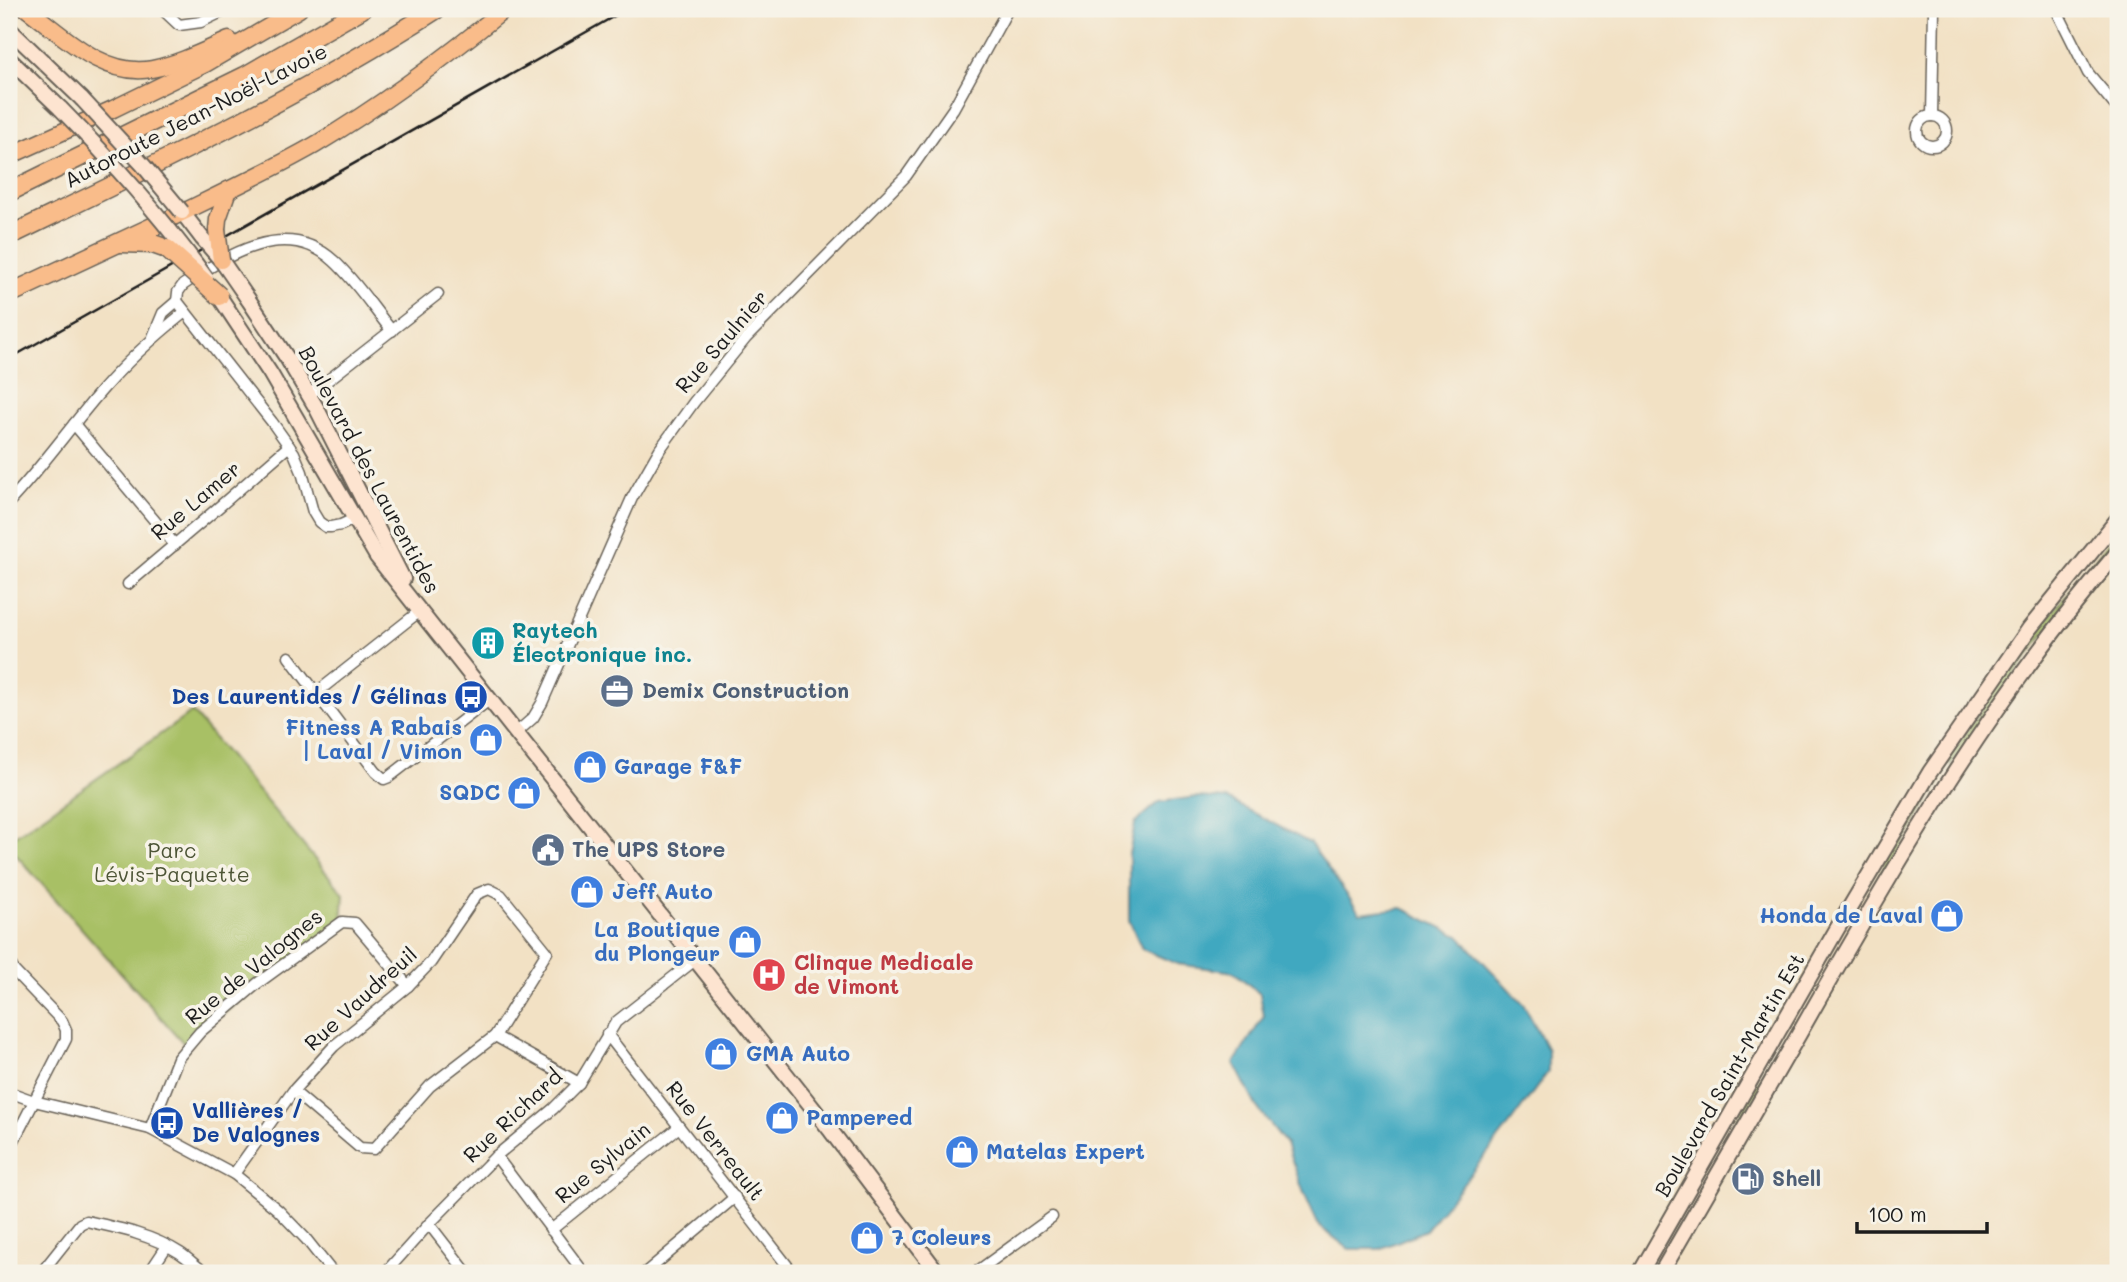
<svg xmlns="http://www.w3.org/2000/svg" width="2127" height="1282" font-family="Mali,sans-serif">
  <style>
    .green { fill: #a8c065; stroke: #626e40; stroke-width: 2 }
    .water { fill: #40a8c0; stroke: #2e626e; stroke-width: 2 }
    .lines { fill: none; stroke-linecap: round; stroke-linejoin: round }
    .minor-casing { stroke: #676157; stroke-width: 13 }
    .secondary-casing { stroke: #676157; stroke-width: 18 }
    .primary-casing { stroke: #676157; stroke-width: 19 }
    .motorway-casing { stroke: #676157; stroke-width: 21 }
    .minor { stroke: #fff; stroke-width: 10 }
    .secondary { stroke: #fde4d0; stroke-width: 14 }
    .primary { stroke: #f9bc8a; stroke-width: 16 }
    .motorway { stroke: #f9bc8a; stroke-width: 18 }
    .rail { stroke: #1c1c1c; stroke-width: 2.5 }
    .secondary-bridge-casing { stroke: #676157; stroke-width: 18; stroke-linecap: butt }
    .primary-bridge-casing { stroke: #676157; stroke-width: 19; stroke-linecap: butt }
    .motorway-bridge-casing { stroke: #676157; stroke-width: 21; stroke-linecap: butt }
    .secondary-bridge { stroke: #fde4d0; stroke-width: 14 }
    .primary-bridge { stroke: #f9bc8a; stroke-width: 16 }
    .motorway-bridge { stroke: #f9bc8a; stroke-width: 18 }
    .labels { text-anchor: middle; stroke-width: 7; stroke-linejoin: round; paint-order: stroke }
    .street-label { font-size: 21px; fill: #1c1c1c; stroke: #f7f3e8 }
    .culture-label { font-size: 21px; font-weight: bold; fill: #0d838f; stroke: #f7f3e8; text-anchor: start }
    .service-label { font-size: 21px; font-weight: bold; fill: #4e5e75; stroke: #f7f3e8; text-anchor: start }
    .transit-label { font-size: 21px; font-weight: bold; fill: #164399; stroke: #f7f3e8; text-anchor: end }
    .shop-label { font-size: 21px; font-weight: bold; fill: #366cbe; stroke: #f7f3e8; text-anchor: start }
    .park-label { font-size: 21px; fill: #4d5536; stroke: #f7f3e8 }
    .health-label { font-size: 21px; font-weight: bold; fill: #be3a42; stroke: #f7f3e8; text-anchor: start }
  </style>
  <rect width="100%" height="100%" fill="#f7f3e8"/>
  <filter id="ink" filterUnits="userSpaceOnUse"><feTurbulence type="fractalNoise" baseFrequency=".0143" numOctaves="2"/><feDisplacementMap in="SourceGraphic" scale="14" xChannelSelector="R" yChannelSelector="G"/><feConvolveMatrix kernelMatrix="1 2 1 2 8 2 1 2 1" color-interpolation-filters="sRGB"/></filter>
  <filter id="wash" filterUnits="userSpaceOnUse"><feTurbulence type="fractalNoise" baseFrequency=".00686" numOctaves="4" result="noise"/><feDisplacementMap in="SourceGraphic" scale="28" xChannelSelector="R" yChannelSelector="G"/><feGaussianBlur stdDeviation="1.57" result="paint"/><feColorMatrix in="noise" values="0 0 0 0 0 0 0 0 0 0 0 0 0 0 0 0 0 1.4 0 .05"/><feComposite in="paint" operator="in"/></filter>
  <g filter="url(#wash)">
    <rect width="100%" height="100%" fill="#f2e1c4"/>
    <!-- green -->
    <g class="green">
      <path d="M2118 531V540C2059 613 2003 687 1951 765L1947 760 2021 653 2071 588Z"/>
      <path d="M192 712 344 894 342 922 200 1032 187 1047 9 847V840Z"/>
      <path d="M1935 779 1939 783 1874 892 1873 891 1889 853Z"/>
      <path d="M1778 1047 1783 1048 1723 1152 1739 1115Z"/>
    </g>
    <!-- water -->
    <path class="water" d="M1197 797 1227 799 1310 843 1360 913 1402 908 1459 936 1524 1005 1548 1050V1072L1503 1133 1426 1230 1380 1249H1349L1319 1226 1304 1193 1286 1144 1256 1106 1234 1063 1264 1016 1260 994 1234 972 1177 964 1142 949 1129 920V854L1135 823 1159 802Z"/>
  </g>
  <g filter="url(#ink)">
    <g class="lines">
      <!-- minor casing -->
      <g class="minor-casing">
        <g id="minor">
          <path d="M162 9 179 25 201 22 228 9"/>
          <path d="M2056 9 2088 73 2118 109"/>
          <path d="M1932 116 1934 9"/>
          <circle cx="1932" cy="131" r="15"/>
          <path d="M177 301 272 422 294 453 302 472 313 512 319 522 326 527H331L341 525 354 519"/>
          <path d="M177 301 178 292 183 285C227 255 286 217 334 261 356 281 373 308 392 331"/>
          <path d="M153 337 163 313 177 301"/>
          <path d="M309 395 438 294"/>
          <path d="M74 424 175 545"/>
          <path d="M9 502C42 467 70 427 102 390 127 361 155 336 185 312"/>
          <path d="M128 584 212 513 289 446"/>
          <path d="M289 657 376 772 384 779 389 777 489 700"/>
          <path d="M316 693 420 611"/>
          <path d="M516 733 533 718 542 703 632 498 660 449 694 402 746 338 906 176 953 109 1008 9"/>
          <path d="M9 961 14 971 62 1021 66 1030V1039L9 1150"/>
          <path d="M607 1034 793 1273"/>
          <path d="M495 1036 579 1083"/>
          <path d="M9 1092 34 1101 150 1129 234 1174 278 1210 306 1239 333 1273"/>
          <path d="M150 1129 178 1058 200 1032 258 983 342 922 355 923 408 986"/>
          <path d="M496 1156 584 1273"/>
          <path d="M234 1174 293 1091 334 1046 408 986 431 962 477 894 489 889 501 895 547 952 495 1036 430 1086 374 1149 360 1148 293 1091"/>
          <path d="M429 1224 467 1273"/>
          <path d="M551 1230 679 1127"/>
          <path d="M41 1273 80 1224 86 1221C118 1228 152 1235 180 1253 189 1259 197 1267 206 1273"/>
          <path d="M149 1273 167 1246"/>
          <path d="M385 1273 429 1224 496 1156 553 1109 579 1083 616 1022 695 960"/>
          <path d="M645 1273 735 1197"/>
          <path d="M975 1273 1052 1217"/>
        </g>
      </g>
      <!-- secondary casing -->
      <g class="secondary-casing">
        <g id="secondary">
          <path d="M9 29 82 99"/>
          <path d="M9 59 61 109"/>
          <path d="M182 212 202 238"/>
          <path d="M219 296 270 373 377 557 831 1131 938 1273"/>
          <path d="M248 299 287 358 317 409 403 579"/>
          <path d="M1640 1273 1837 929 1930 772 2029 629 2118 519"/>
          <path d="M1661 1273C1707 1193 1753 1114 1799 1034 1894 866 1992 698 2118 552"/>
        </g>
      </g>
      <!-- primary casing -->
      <g class="primary-casing">
        <g id="primary">
          <path d="M27 9C63 35 103 78 152 69 178 64 204 51 229 40"/>
          <path d="M9 156 113 109 205 64 299 9"/>
          <path d="M163 222C214 197 266 173 315 145 382 105 445 58 505 9"/>
          <path d="M217 230 218 219 228 190"/>
        </g>
      </g>
      <!-- motorway casing -->
      <g class="motorway-casing">
        <g id="motorway">
          <path d="M9 192 245 76 362 9"/>
          <path d="M9 236C155 165 300 97 437 9"/>
          <path d="M121 243 153 244 167 249"/>
          <path d="M9 294 163 222"/>
        </g>
      </g>
      <!-- minor -->
      <use href="#minor" class="minor"/>
      <!-- secondary -->
      <use href="#secondary" class="secondary"/>
      <!-- primary -->
      <use href="#primary" class="primary"/>
      <!-- motorway -->
      <use href="#motorway" class="motorway"/>
      <!-- rail -->
      <path class="rail" d="M9 359 627 9"/>
      <!-- secondary-bridge casing -->
      <g class="secondary-bridge-casing">
        <g id="secondary-bridge">
          <path d="M82 99 143 165 182 212"/>
          <path d="M61 109C113 162 163 218 206 278"/>
          <path d="M202 238 221 260 248 299"/>
        </g>
      </g>
      <!-- primary-bridge casing -->
      <g class="primary-bridge-casing">
        <path id="primary-bridge" d="M217 230 221 260"/>
      </g>
      <!-- motorway-bridge casing -->
      <g class="motorway-bridge-casing">
        <path id="motorway-bridge" d="M167 249 219 296"/>
      </g>
      <!-- secondary-bridge -->
      <use href="#secondary-bridge" class="secondary-bridge"/>
      <!-- primary-bridge -->
      <use href="#primary-bridge" class="primary-bridge"/>
      <!-- motorway-bridge -->
      <use href="#motorway-bridge" class="motorway-bridge"/>
    </g>
  </g>
  <!-- icons -->
  <defs>
    <g id="building-disc" transform="scale(1.75)"><circle r="9.5" fill="#0f9aa8" stroke="#f7f3e8"/><path d="M-4-6H4V6H1V3H-1V6H-4ZM-2.5-4.3h1.7v1.8h-1.7ZM.8-4.3h1.7v1.8H.8ZM-2.5-1h1.7V.8h-1.7ZM.8-1h1.7V.8H.8Z" fill="#fff"/></g>
    <g id="office-disc" transform="scale(1.75)"><circle r="9.5" fill="#5c6f8a" stroke="#f7f3e8"/><path d="M-6-3h4V-5.5h4V-3h4V5H-6ZM-1-4.5V-3h2v-1.5ZM-6 0V1H6V0Z" fill="#fff"/></g>
    <g id="bus-disc" transform="scale(1.75)"><circle r="9.5" fill="#1a4fb4" stroke="#f7f3e8"/><path d="M-5-6H5V4H4V6H2V4H-2V6H-4V4H-5ZM-3.5-4V0h7V-4ZM-3.5 1.2v1.5H-2V1.2ZM2 1.2v1.5H3.5V1.2Z" fill="#fff"/></g>
    <g id="shop-disc" transform="scale(1.75)"><circle r="9.5" fill="#3f7fe0" stroke="#f7f3e8"/><path d="M-5-2.5h2.3a2.7 3.5 0 0 1 5.4 0H5L5.5 6h-11ZM-1.5-2.5h3a1.5 2.3 0 0 0-3 0Z" fill="#fff"/></g>
    <g id="civic-disc" transform="scale(1.75)"><circle r="9.5" fill="#5c6f8a" stroke="#f7f3e8"/><path d="M-.6-6.5H3V-4.5H.6V-3L4-1V1h2V6H-6V1h2V-1L-.6-3ZM-1.2 2.5V6h2.4V2.5Z" fill="#fff"/></g>
    <g id="hospital-disc" transform="scale(1.75)"><circle r="9.5" fill="#e0444e" stroke="#f7f3e8"/><path d="M-5-5h3v3.5h4V-5h3V5h-3V1.5h-4V5h-3Z" fill="#fff"/></g>
    <g id="fuel-disc" transform="scale(1.75)"><circle r="9.5" fill="#5c6f8a" stroke="#f7f3e8"/><path d="M-5.5-6h7V0h2V4h1.3V-2.5L3-4.5l.8-.8L6-3V5H2.5V1h-1V6h-7ZM-4.2-4.7v3.2H.2V-4.7Z" fill="#fff"/></g>
  </defs>
  <g fill-rule="evenodd">
    <use href="#building-disc" x="488" y="643"/>
    <use href="#office-disc" x="617" y="691"/>
    <use href="#bus-disc" x="471" y="697"/>
    <use href="#shop-disc" x="486" y="740"/>
    <use href="#shop-disc" x="590" y="767"/>
    <use href="#shop-disc" x="524" y="793"/>
    <use href="#civic-disc" x="548" y="850"/>
    <use href="#shop-disc" x="587" y="892"/>
    <use href="#shop-disc" x="1947" y="916"/>
    <use href="#shop-disc" x="745" y="942"/>
    <use href="#hospital-disc" x="769" y="975"/>
    <use href="#shop-disc" x="721" y="1054"/>
    <use href="#shop-disc" x="782" y="1118"/>
    <use href="#bus-disc" x="167" y="1123"/>
    <use href="#shop-disc" x="962" y="1152"/>
    <use href="#fuel-disc" x="1748" y="1179"/>
    <use href="#shop-disc" x="867" y="1238"/>
  </g>
  <g class="labels">
    <!-- street labels -->
    <g class="street-label">
      <text transform="translate(196 116) rotate(-27)" y="7">Autoroute Jean-Noël-Lavoie</text>
      <text transform="translate(722 342) rotate(-49)" y="7">Rue Saulnier</text>
      <text transform="translate(369 470) rotate(62)" y="7">Boulevard des Laurentides</text>
      <text transform="translate(196 501) rotate(-40)" y="7">Rue Lamer</text>
      <text transform="translate(254 967) rotate(-39)" y="7">Rue de Valognes</text>
      <text transform="translate(361 999) rotate(-42)" y="7">Rue Vaudreuil</text>
      <text transform="translate(1730 1075) rotate(-60)" y="7">Boulevard Saint-Martin Est</text>
      <text transform="translate(513 1116) rotate(-43)" y="7">Rue Richard</text>
      <text transform="translate(715 1141) rotate(52)" y="7">Rue Verreault</text>
      <text transform="translate(603 1163) rotate(-39)" y="7">Rue Sylvain</text>
    </g>
    <!-- culture labels -->
    <g class="culture-label">
      <text x="512" y="638">Raytech<tspan x="512" dy="24">Électronique inc.</tspan></text>
    </g>
    <!-- service labels -->
    <g class="service-label">
      <text x="642" y="698">Demix Construction</text>
      <text x="572" y="857">The UPS Store</text>
      <text x="1772" y="1186">Shell</text>
    </g>
    <!-- transit labels -->
    <g class="transit-label">
      <text x="447" y="704">Des Laurentides / Gélinas</text>
      <text x="192" y="1118" text-anchor="start">Vallières /<tspan x="192" dy="24">De Valognes</tspan></text>
    </g>
    <!-- shop labels -->
    <g class="shop-label">
      <text x="462" y="735" text-anchor="end">Fitness A Rabais<tspan x="462" dy="24">| Laval / Vimon</tspan></text>
      <text x="614" y="774">Garage F&amp;F</text>
      <text x="500" y="800" text-anchor="end">SQDC</text>
      <text x="612" y="899">Jeff Auto</text>
      <text x="1923" y="923" text-anchor="end">Honda de Laval</text>
      <text x="720" y="937" text-anchor="end">La Boutique<tspan x="720" dy="24">du Plongeur</tspan></text>
      <text x="746" y="1061">GMA Auto</text>
      <text x="806" y="1125">Pampered</text>
      <text x="986" y="1159">Matelas Expert</text>
      <text x="892" y="1245">7 Coleurs</text>
    </g>
    <!-- park labels -->
    <g class="park-label">
      <text x="172" y="858">Parc<tspan x="172" dy="24">Lévis-Paquette</tspan></text>
    </g>
    <!-- health labels -->
    <g class="health-label">
      <text x="794" y="970">Clinque Medicale<tspan x="794" dy="24">de Vimont</tspan></text>
    </g>
  </g>
  <!-- margin -->
  <rect width="2127" height="1282" fill="none" stroke="#f7f3e8" stroke-width="35"/>
  <!-- scale -->
  <path d="M1857 1222v10h130v-10" fill="none" stroke="#1c1c1c" stroke-width="3.5"/>
  <text x="1868" y="1222" font-size="21" fill="#1c1c1c" stroke="#f7f3e8" stroke-width="5" paint-order="stroke">100 m</text>
</svg>
